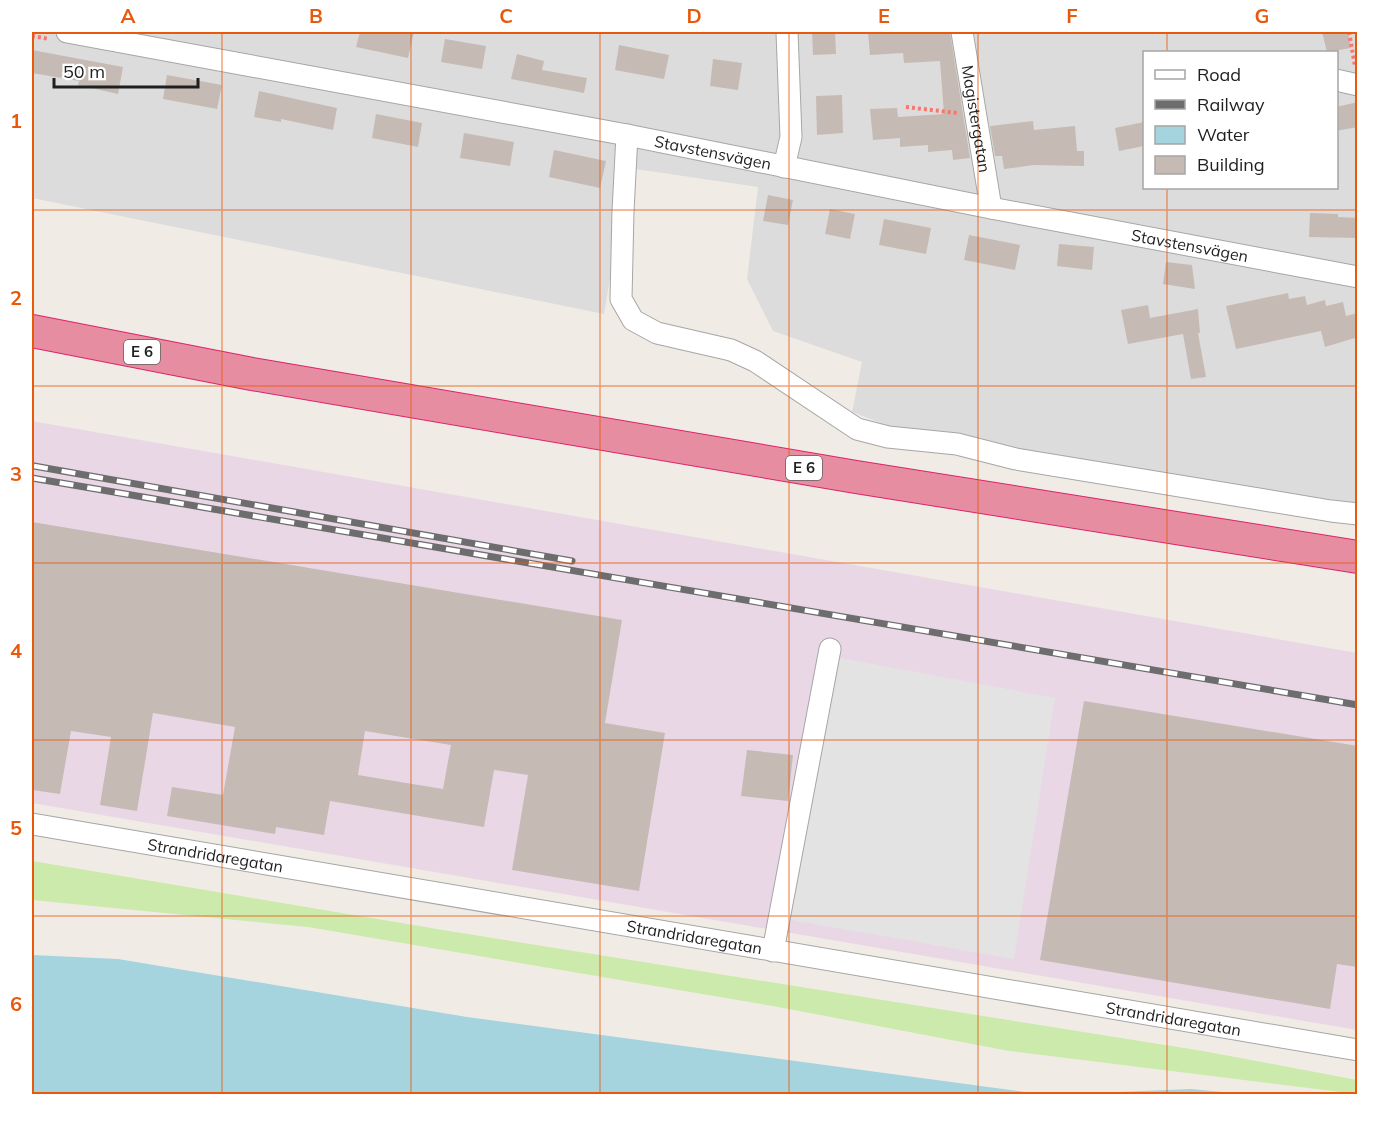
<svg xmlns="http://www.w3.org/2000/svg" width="1389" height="1126" font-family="Mulish,sans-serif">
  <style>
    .residential { fill: #dddcdc; fill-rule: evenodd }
    .industrial { fill: #e9d7e6 }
    .grass { fill: #cceaab }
    .parking { fill: #e3e3e3 }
    .water { fill: #a5d3de }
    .building { fill: #c5bbb4; fill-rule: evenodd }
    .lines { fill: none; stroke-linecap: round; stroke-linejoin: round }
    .minor-casing { stroke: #a6a6a6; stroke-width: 23 }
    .highway-casing { stroke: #dc246a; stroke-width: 34 }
    .path { stroke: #fa756c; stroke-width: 4; stroke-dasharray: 3 3; stroke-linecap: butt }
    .minor { stroke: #fff; stroke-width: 21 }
    .highway { stroke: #e78da1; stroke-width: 32 }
    .rail-casing { stroke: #6d6d6d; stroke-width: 7 }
    .rail { stroke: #fff; stroke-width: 4.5; stroke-dasharray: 14; stroke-linecap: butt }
    .grid { fill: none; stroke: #e8590c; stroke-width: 1.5; stroke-opacity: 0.55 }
    .labels { text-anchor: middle; stroke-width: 4.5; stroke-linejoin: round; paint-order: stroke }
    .shield { fill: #fff; stroke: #626262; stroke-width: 1.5 }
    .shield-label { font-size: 15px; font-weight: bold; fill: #1f1f1f }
    .street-label { font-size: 16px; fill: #1f1f1f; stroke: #fff }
    .neatline { fill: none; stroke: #e8590c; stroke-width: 2 }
    .grid-label { font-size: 20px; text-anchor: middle; font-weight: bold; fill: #e8590c }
  </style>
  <rect width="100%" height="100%" fill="#f0ece5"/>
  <!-- residential -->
  <path class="residential" d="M32 32H1357V503L1209 482 896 429 852 412 862 362 773 331 747 279 758 187 615 166 614 254 604 314 32 198ZM1144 52H1336V188H1144Z"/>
  <!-- industrial -->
  <path class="industrial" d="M32 421 1357 653V1030L32 803Z"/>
  <!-- grass -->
  <path class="grass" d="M32 861 449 931 1203 1051 1357 1080V1094L1009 1051 773 1006 308 927 32 900Z"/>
  <!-- parking -->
  <path class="parking" d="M835 657 1055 698 1014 959 786 919Z"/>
  <!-- water -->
  <g class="water">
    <path d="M32 955 118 959 467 1017 1041 1094H32Z"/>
    <path d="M1191 1089 1243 1094H1070Z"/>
  </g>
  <!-- building -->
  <g class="building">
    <path d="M360 32H414L408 58 356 47Z"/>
    <path d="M812 32H835L836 54 813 55Z"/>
    <path d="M868 32H950L970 158 953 160 952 150 928 152V145L900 147V138L873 140 870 109 897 108 898 117 944 114 940 61 904 63 903 53 870 55Z"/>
    <path d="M1322 32H1348L1351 48 1327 52Z"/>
    <path d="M445 39 486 46 482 69 441 62Z"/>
    <path d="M619 45 669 55 664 79 615 70Z"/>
    <path d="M32 50 123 67 118 94 78 85 79 81 32 73Z"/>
    <path d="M517 54 544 61 542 70 587 78 584 93 511 79Z"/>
    <path d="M713 59 742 63 738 90 710 86Z"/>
    <path d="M167 75 222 85 217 109 163 99Z"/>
    <path d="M259 91 337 108 333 130 281 119V122L254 117Z"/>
    <path d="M842 95 843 133 817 135 816 96Z"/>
    <path d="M1358 102V127L1336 131V107Z"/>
    <path d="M376 114 422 123 418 147 372 138Z"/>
    <path d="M1033 121 1034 130 1075 126 1077 151H1084V166L1034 165 1004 169 1002 156H995L990 126Z"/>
    <path d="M1144 122V146L1119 151 1115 128Z"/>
    <path d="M464 133 514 142 510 166 460 158Z"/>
    <path d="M554 150 606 161 600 188 549 177Z"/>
    <path d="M768 195 793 200 788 225 763 221Z"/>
    <path d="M830 209 855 214 850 239 825 234Z"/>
    <path d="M1310 213 1338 214V217L1358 218V238L1309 237Z"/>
    <path d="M884 219 931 228 926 254 879 245Z"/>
    <path d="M969 235 1020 245 1015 270 964 260Z"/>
    <path d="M1059 244 1094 247 1092 270 1057 266Z"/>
    <path d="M1166 262 1192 265 1195 289 1163 284Z"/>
    <path d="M1288 293 1289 299 1305 296 1307 305 1325 300 1326 306 1343 302 1346 316 1358 313V337L1325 347 1321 331 1236 349 1226 306Z"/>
    <path d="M1148 305 1150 318 1198 309 1200 333H1198L1206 377 1191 379 1183 334 1128 344 1121 310Z"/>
    <path d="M32 522 622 620 605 723 665 733 639 891 512 870 528 775 494 770 484 827 330 801 324 835 276 827 275 834 167 816 172 787 223 795 235 727 153 713 137 811 100 805 111 737 71 731 60 794 32 790ZM365 731 451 745 443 789 358 775Z"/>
    <path d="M1084 701 1358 746V967L1337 964 1330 1009 1040 960Z"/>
    <path d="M747 750 793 755 788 801 741 796Z"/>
  </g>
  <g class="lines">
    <!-- minor casing -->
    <g class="minor-casing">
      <g id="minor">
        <path id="s1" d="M67 32 627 135 991 208 1358 277"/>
        <path id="s2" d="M962 32 991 208"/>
        <path d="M1336 80 1358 85"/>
        <path d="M627 135 623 211 621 299 633 320 657 333 731 350 755 361 857 429 888 437 957 444 1016 459 1331 511 1358 514"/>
        <path d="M784 167 791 137 787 32"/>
        <path id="s3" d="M32 824 1358 1050"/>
        <path d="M773 951 830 649"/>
      </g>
    </g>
    <!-- highway casing -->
    <g class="highway-casing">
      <path id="highway" d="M32 331 252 374 856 477 1358 557"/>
    </g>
    <!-- path -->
    <g class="path">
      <path d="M1349 32 1355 66"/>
      <path d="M32 36 49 39"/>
      <path d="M906 107 957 113"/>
    </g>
    <!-- minor -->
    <use href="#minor" class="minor"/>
    <!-- highway -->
    <use href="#highway" class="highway"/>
    <!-- rail casing -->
    <g class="rail-casing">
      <g id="rail">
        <path d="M34 466 572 561"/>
        <path d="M32 478 1358 705"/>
      </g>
    </g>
    <!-- rail -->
    <use href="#rail" class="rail"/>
  </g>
  <!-- grid -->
  <path class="grid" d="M222 32V1094M411 32V1094M600 32V1094M789 32V1094M978 32V1094M1167 32V52M1167 188V1094M32 210H1358M32 386H1358M32 563H1358M32 740H1358M32 916H1358"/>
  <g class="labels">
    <!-- shield labels -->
    <g class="shield">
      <rect x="124" y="340" width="36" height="24" rx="4.5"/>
      <rect x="786" y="456" width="36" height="24" rx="4.5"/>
    </g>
    <g class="shield-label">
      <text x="142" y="357">E 6</text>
      <text x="804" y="473">E 6</text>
    </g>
    <!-- street labels -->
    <g class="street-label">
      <text dy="6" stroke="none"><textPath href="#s2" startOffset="88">Magistergatan</textPath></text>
      <text dy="6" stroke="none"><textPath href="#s1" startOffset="657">Stavstensvägen</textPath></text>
      <text dy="6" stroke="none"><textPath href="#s1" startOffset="1143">Stavstensvägen</textPath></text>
      <text dy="6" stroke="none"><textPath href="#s3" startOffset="186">Strandridaregatan</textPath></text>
      <text dy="6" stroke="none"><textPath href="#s3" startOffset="672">Strandridaregatan</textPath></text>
      <text dy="6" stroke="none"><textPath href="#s3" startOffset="1158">Strandridaregatan</textPath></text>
    </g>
  </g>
  <!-- border -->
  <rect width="1389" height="1126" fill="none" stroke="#ffffff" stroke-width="66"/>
  <!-- legend -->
  <rect x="1143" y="51" width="195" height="138" fill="#ffffff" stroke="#a5a5a5" stroke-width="1.5"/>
  <rect x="1155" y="70" width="30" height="9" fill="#ffffff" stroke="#a5a5a5" stroke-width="1.5"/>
  <text x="1197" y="81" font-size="18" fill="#1f1f1f">Road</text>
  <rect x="1155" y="100" width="30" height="9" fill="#6d6d6d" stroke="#a5a5a5" stroke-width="1.5"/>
  <text x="1197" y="111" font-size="18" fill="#1f1f1f">Railway</text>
  <rect x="1155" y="126" width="30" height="18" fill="#a5d3de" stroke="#a5a5a5" stroke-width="1.5"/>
  <text x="1197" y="141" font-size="18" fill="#1f1f1f">Water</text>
  <rect x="1155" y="156" width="30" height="18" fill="#c5bbb4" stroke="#a5a5a5" stroke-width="1.5"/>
  <text x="1197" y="171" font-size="18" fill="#1f1f1f">Building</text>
  <!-- scale -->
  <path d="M54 78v9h144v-9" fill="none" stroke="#1f1f1f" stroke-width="3"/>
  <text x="63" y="78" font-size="18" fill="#1f1f1f" stroke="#ffffff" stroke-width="4.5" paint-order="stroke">50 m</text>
  <rect x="33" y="33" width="1323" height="1060" class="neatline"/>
  <g class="grid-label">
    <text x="128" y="23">A</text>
    <text x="316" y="23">B</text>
    <text x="506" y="23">C</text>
    <text x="694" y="23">D</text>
    <text x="884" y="23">E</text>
    <text x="1072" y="23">F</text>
    <text x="1262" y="23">G</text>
    <text x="16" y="128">1</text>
    <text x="16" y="305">2</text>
    <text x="16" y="481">3</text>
    <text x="16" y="658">4</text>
    <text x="16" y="835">5</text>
    <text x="16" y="1011">6</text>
  </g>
</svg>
